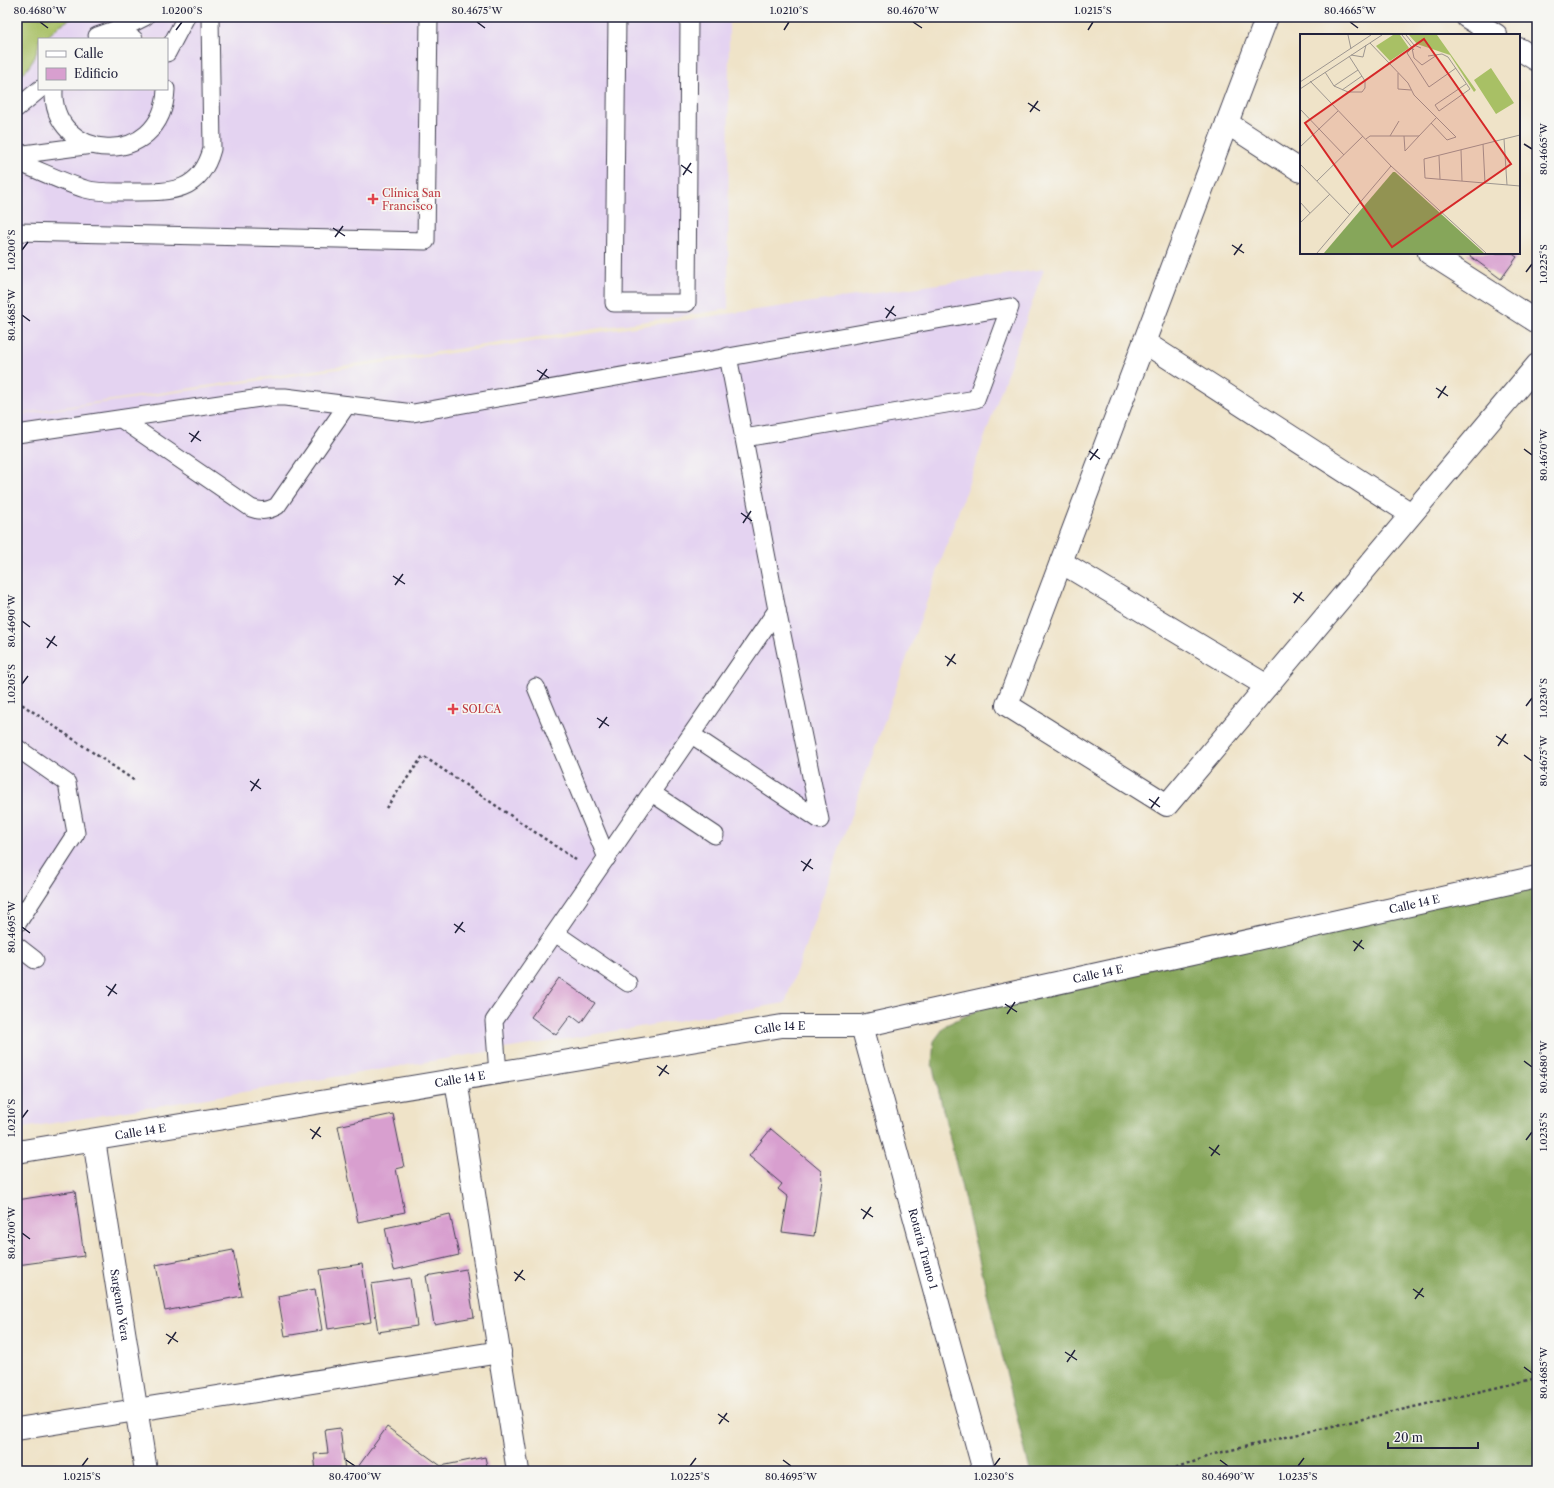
<svg xmlns="http://www.w3.org/2000/svg" width="1554" height="1488" font-family="'Libre Caslon Text',serif">
  <style>
    .built { fill: #e4d3f1; fill-rule: evenodd }
    .green { fill: #a8c065; stroke: #657150 }
    .forest { fill: #86a65a; stroke: #54644a }
    .building { fill: #d89fcf }
    .lines { fill: none; stroke-linecap: round; stroke-linejoin: round }
    .service-casing { stroke: #413f50; stroke-width: 19 }
    .minor-casing { stroke: #413f50; stroke-width: 24 }
    .path { stroke: #413f50; stroke-width: 2.5; stroke-dasharray: 3 3; stroke-linecap: butt }
    .service { stroke: #fff; stroke-width: 17 }
    .minor { stroke: #fff; stroke-width: 22 }
    .ticks { fill: none; stroke: #22223b; stroke-width: 1.5 }
    .health-dot { fill: #e0444e; stroke: #f6f6f2; stroke-width: 1.5 }
    .labels { text-anchor: middle; stroke-width: 3; stroke-linejoin: round; paint-order: stroke }
    .health-label { font-size: 11px; fill: #be3a42; stroke: #f6f6f2; text-anchor: start }
    .street-label { font-size: 11px; fill: #22223b; stroke: #f6f6f2 }
    .inset-road { fill: none; stroke: #9d9690; stroke-width: 1 }
    .view { fill: #d62828; fill-opacity: 0.15; stroke: #d62828; stroke-width: 2 }
    .inset-edge { fill: none; stroke: #22223b; stroke-width: 2 }
    .neatline { fill: none; stroke: #22223b; stroke-width: 1.5 }
    .ticks-label { font-size: 10px; text-anchor: middle; fill: #22223b }
  </style>
  <rect width="100%" height="100%" fill="#f6f6f2"/>
  <filter id="ink" filterUnits="userSpaceOnUse"><feTurbulence type="fractalNoise" baseFrequency=".025" numOctaves="2"/><feDisplacementMap in="SourceGraphic" scale="8" xChannelSelector="R" yChannelSelector="G"/><feConvolveMatrix kernelMatrix="1 2 1 2 8 2 1 2 1" color-interpolation-filters="sRGB"/></filter>
  <filter id="wash" filterUnits="userSpaceOnUse"><feTurbulence type="fractalNoise" baseFrequency=".012" numOctaves="4" result="noise"/><feDisplacementMap in="SourceGraphic" scale="16" xChannelSelector="R" yChannelSelector="G"/><feGaussianBlur stdDeviation="0.9" result="paint"/><feColorMatrix in="noise" values="0 0 0 0 0 0 0 0 0 0 0 0 0 0 0 0 0 1.4 0 .05"/><feComposite in="paint" operator="in"/></filter>
  <g filter="url(#wash)">
    <rect width="100%" height="100%" fill="#efe3c8"/>
    <!-- built -->
    <g class="built">
      <path d="M17 17H729L728 309 17 414ZM39 39H167V89H39Z"/>
      <path d="M1044 269 785 1003 17 1129V415Z"/>
    </g>
    <!-- green -->
    <path class="green" d="M17 17H74L60 25 45 39H39C39 54 29 70 17 79Z"/>
    <!-- forest -->
    <path class="forest" d="M1537 877V1471H1030L932 1064 934 1041 946 1025 982 1008Z"/>
    <g id="blocks">
      <!-- building -->
      <g class="building">
        <path d="M1466 253H1511L1517 257 1501 279Z"/>
        <path d="M559 978 595 1003 581 1023 571 1015 556 1035 531 1017Z"/>
        <path d="M393 1114 404 1167 396 1169 405 1212 358 1222 338 1126Z"/>
        <path d="M771 1129 821 1171 822 1179 814 1236 782 1232 788 1197 778 1189 782 1184 749 1156Z"/>
        <path d="M75 1191 84 1256 17 1265V1200Z"/>
        <path d="M450 1214 459 1255 394 1270 385 1228Z"/>
        <path d="M233 1250 242 1296 165 1311 156 1265Z"/>
        <path d="M362 1264 371 1322 328 1329 319 1270Z"/>
        <path d="M466 1269 474 1317 434 1324 426 1276Z"/>
        <path d="M410 1278 417 1326 378 1332 371 1284Z"/>
        <path d="M315 1289 322 1330 285 1336 278 1296Z"/>
        <path d="M387 1427 441 1466 485 1457 488 1471H355Z"/>
        <path d="M340 1428 345 1471H316L314 1454 328 1453 325 1430Z"/>
      </g>
    </g>
  </g>
  <g filter="url(#ink)">
    <use href="#blocks" fill-opacity="0" stroke="#413f50" stroke-width="1"/>
    <g class="lines">
      <!-- service casing -->
      <g class="service-casing">
        <g id="service">
          <path d="M617 17 614 303H687L689 17"/>
          <path d="M106 35H115L134 39"/>
          <path d="M97 36 129 25 145 17"/>
          <path d="M167 53 186 17"/>
          <path d="M54 89C50 162 163 171 166 89"/>
          <path d="M17 108 40 89"/>
          <path d="M17 155 92 145"/>
          <path d="M17 162C39 170 62 182 85 189 99 193 115 192 130 192 169 192 200 194 212 149L210 17"/>
          <path d="M17 232 426 241 429 17"/>
          <path d="M121 419 251 508C262 512 267 511 277 506L347 405"/>
          <path d="M17 434 267 397H285L413 413 1010 307 976 399 744 438"/>
          <path d="M536 687 607 858"/>
          <path d="M692 735 820 820 777 610"/>
          <path d="M17 748 67 783 76 833 17 924"/>
          <path d="M652 793 715 835"/>
          <path d="M555 933 628 983"/>
          <path d="M17 946 35 960"/>
          <path d="M498 1073 494 1021 777 610 728 356"/>
        </g>
      </g>
      <!-- minor casing -->
      <g class="minor-casing">
        <g id="minor">
          <path d="M1267 17 1007 705 1167 805 1537 365"/>
          <path d="M1467 17 1496 35"/>
          <path d="M1519 49 1537 60"/>
          <path d="M1227 123 1301 171"/>
          <path d="M1429 253 1537 322"/>
          <path d="M1144 342 1411 514"/>
          <path d="M1061 562 1267 686"/>
          <path id="s1" d="M862 1026 984 1471"/>
          <path d="M456 1080 518 1471"/>
          <path id="s2" d="M94 1140 146 1471"/>
          <path id="s3" d="M17 1152 782 1026H862L1537 877"/>
          <path d="M17 1429 500 1352"/>
        </g>
      </g>
      <!-- path -->
      <g class="path">
        <path d="M17 701 135 781"/>
        <path d="M386 808 423 756 576 860"/>
        <path d="M1170 1471 1214 1454 1537 1378"/>
      </g>
      <!-- service -->
      <use href="#service" class="service"/>
      <!-- minor -->
      <use href="#minor" class="minor"/>
    </g>
  </g>
  <!-- ticks -->
  <path class="ticks" d="M40 22 48 28M477 22 485 28M913 22 922 28M1350 22 1358 28M176 30 182 22M784 30 789 22M1088 30 1093 22M1028 103 1040 111M1030 112 1038 101M1524 144 1532 149M681 165 692 173M683 175 691 163M333 228 345 236M335 237 343 226M1232 245 1244 253M22 250 28 242M1234 255 1242 244M1526 272 1532 264M885 308 896 316M22 315 30 321M886 318 894 306M537 370 549 378M539 380 547 369M1436 388 1448 396M1438 398 1446 386M189 433 201 441M191 442 199 431M1524 449 1532 455M1089 451 1100 459M1090 460 1098 449M741 513 752 521M743 523 751 511M393 576 405 584M395 585 403 574M1293 593 1304 601M1294 603 1302 592M22 621 30 627M46 638 57 646M47 648 55 636M945 656 956 664M947 666 955 654M22 684 28 676M1526 706 1532 698M597 718 609 726M599 728 607 717M1496 736 1508 744M1498 746 1506 734M1524 755 1532 761M250 781 261 789M251 791 259 779M1149 799 1160 807M1151 808 1159 797M801 861 813 869M803 871 811 859M454 924 465 932M22 927 30 933M455 933 463 922M1353 941 1364 949M1354 951 1362 940M106 986 117 994M108 996 116 984M1005 1004 1017 1012M1007 1014 1015 1002M1524 1061 1532 1067M657 1066 669 1074M659 1076 667 1065M22 1118 28 1110M310 1129 321 1137M312 1139 320 1127M1526 1140 1532 1132M1209 1147 1220 1155M1211 1156 1219 1145M861 1209 873 1217M863 1219 871 1207M22 1233 30 1239M514 1272 525 1280M515 1281 523 1270M1413 1289 1424 1297M1415 1299 1423 1288M166 1334 178 1342M168 1344 176 1332M1065 1352 1077 1360M1067 1362 1075 1350M1524 1367 1532 1373M718 1414 729 1422M719 1424 727 1413M346 1460 355 1466M783 1460 791 1466M1220 1460 1228 1466M82 1466 88 1458M690 1466 696 1458M994 1466 1000 1458M1298 1466 1304 1458"/>
  <!-- markers -->
  <g class="health-dot">
    <path d="M371 193h4v4h4v4h-4v4h-4v-4h-4v-4h4z"/>
    <path d="M451 703h4v4h4v4h-4v4h-4v-4h-4v-4h4z"/>
  </g>
  <g class="labels">
    <!-- health labels -->
    <g class="health-label">
      <text x="382" y="197">Clínica San<tspan x="382" dy="13">Francisco</tspan></text>
      <text x="462" y="713">SOLCA</text>
    </g>
    <!-- street labels -->
    <g class="street-label">
      <text dy="4" stroke="none"><textPath href="#s3" startOffset="1421">Calle 14 E</textPath></text>
      <text dy="4" stroke="none"><textPath href="#s3" startOffset="1097">Calle 14 E</textPath></text>
      <text dy="4" stroke="none"><textPath href="#s3" startOffset="773">Calle 14 E</textPath></text>
      <text dy="4" stroke="none"><textPath href="#s3" startOffset="449">Calle 14 E</textPath></text>
      <text dy="4" stroke="none"><textPath href="#s3" startOffset="125">Calle 14 E</textPath></text>
      <text dy="4" stroke="none"><textPath href="#s1" startOffset="231">Rotaria Tramo 1</textPath></text>
      <text dy="4" stroke="none"><textPath href="#s2" startOffset="167">Sargento Vera</textPath></text>
    </g>
  </g>
  <!-- overview -->
  <g transform="translate(1300 34)">
    <rect width="220" height="220" fill="#efe3c8"/>
    <path d="M93 1H100L109 14 90 27 76 12ZM109 1H137L176 56 174 58 150 21 117 10ZM191 34 214 69 196 80 174 46Z" fill="#a8c065"/>
    <path d="M93 138H95L184 219H24Z" fill="#86a65a"/>
    <path class="inset-road" d="M48 1 51 15M102 1 114 16M106 1 114 11 121 14M70 9 108 49 114 61 156 103 147 106 131 89M51 21 63 23 66 11M137 21 122 31 114 24 112 14 107 19 129 53 156 34M49 22 58 36M128 22 142 20 148 23 170 55 139 77 135 71 166 50M25 38 34 52 48 58H62L65 54V47L58 36 34 52M98 39V55L111 56M10 47 91 132 186 219M0 48 71 1M0 55 82 1M42 56 62 42M0 75 44 121M220 101 124 125 125 144 220 152M90 102 99 87M104 102 105 117 119 102M66 105 70 102H119L137 83M204 105 207 151M183 110 185 149M0 113 38 77M161 116 162 147M139 122 140 145M0 130 50 181M17 147 63 102M0 168 10 179M0 189 30 160M17 219 91 132"/>
    <path class="view" d="M124 5 211 130 92 213 5 89Z"/>
    <rect width="220" height="220" class="inset-edge"/>
  </g>
  <!-- margin -->
  <rect width="1554" height="1488" fill="none" stroke="#f6f6f2" stroke-width="44"/>
  <!-- legend -->
  <rect x="38" y="38" width="130" height="52" fill="#f6f6f2" stroke="#a1a1a9"/>
  <rect x="46" y="51" width="20" height="6" fill="#ffffff" stroke="#a1a1a9"/>
  <text x="74" y="58" font-size="12" fill="#22223b">Calle</text>
  <rect x="46" y="68" width="20" height="12" fill="#d89fcf" stroke="#a1a1a9"/>
  <text x="74" y="78" font-size="12" fill="#22223b">Edificio</text>
  <!-- scale -->
  <path d="M1388 1442v6h90v-6" fill="none" stroke="#22223b" stroke-width="2"/>
  <text x="1394" y="1442" font-size="12" fill="#22223b" stroke="#f6f6f2" stroke-width="3" paint-order="stroke">20 m</text>
  <rect x="22" y="22" width="1510" height="1444" class="neatline"/>
  <g class="ticks-label">
    <text x="40" y="14">80.4680°W</text>
    <text x="182" y="14">1.0200°S</text>
    <text x="477" y="14">80.4675°W</text>
    <text x="789" y="14">1.0210°S</text>
    <text x="913" y="14">80.4670°W</text>
    <text x="1093" y="14">1.0215°S</text>
    <text x="1350" y="14">80.4665°W</text>
    <text transform="translate(1543 149) rotate(-90)" y="4">80.4665°W</text>
    <text transform="translate(11 250) rotate(-90)" y="4">1.0200°S</text>
    <text transform="translate(1543 264) rotate(-90)" y="4">1.0225°S</text>
    <text transform="translate(11 315) rotate(-90)" y="4">80.4685°W</text>
    <text transform="translate(1543 455) rotate(-90)" y="4">80.4670°W</text>
    <text transform="translate(11 621) rotate(-90)" y="4">80.4690°W</text>
    <text transform="translate(11 684) rotate(-90)" y="4">1.0205°S</text>
    <text transform="translate(1543 698) rotate(-90)" y="4">1.0230°S</text>
    <text transform="translate(1543 761) rotate(-90)" y="4">80.4675°W</text>
    <text transform="translate(11 927) rotate(-90)" y="4">80.4695°W</text>
    <text transform="translate(1543 1067) rotate(-90)" y="4">80.4680°W</text>
    <text transform="translate(11 1118) rotate(-90)" y="4">1.0210°S</text>
    <text transform="translate(1543 1132) rotate(-90)" y="4">1.0235°S</text>
    <text transform="translate(11 1233) rotate(-90)" y="4">80.4700°W</text>
    <text transform="translate(1543 1373) rotate(-90)" y="4">80.4685°W</text>
    <text x="82" y="1480">1.0215°S</text>
    <text x="355" y="1480">80.4700°W</text>
    <text x="690" y="1480">1.0225°S</text>
    <text x="791" y="1480">80.4695°W</text>
    <text x="994" y="1480">1.0230°S</text>
    <text x="1228" y="1480">80.4690°W</text>
    <text x="1298" y="1480">1.0235°S</text>
  </g>
</svg>
